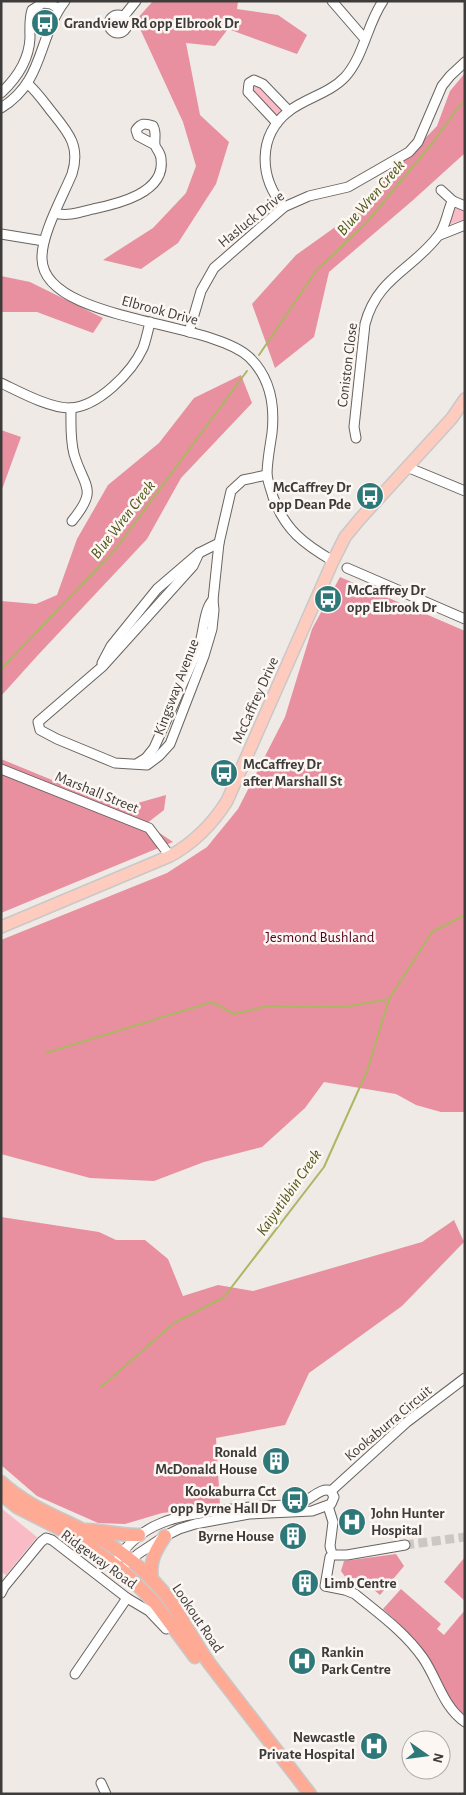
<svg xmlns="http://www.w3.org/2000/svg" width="466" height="1795" font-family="'Alegreya Sans',sans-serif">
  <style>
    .green { fill: #f9bcc6 }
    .forest { fill: #e88fa0 }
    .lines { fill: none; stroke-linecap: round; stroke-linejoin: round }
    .stream { stroke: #abb763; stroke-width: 2 }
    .minor-tunnel { stroke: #ccc7c4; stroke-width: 9; stroke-dasharray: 9 4.5; stroke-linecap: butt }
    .minor-casing { stroke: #686460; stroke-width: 11 }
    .major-casing { stroke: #c9c8c8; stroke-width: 14 }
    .highway-casing { stroke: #c9c8c8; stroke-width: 15 }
    .minor { stroke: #fff; stroke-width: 9 }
    .major { stroke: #feccbf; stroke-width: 11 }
    .highway { stroke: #feaa95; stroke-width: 12 }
    .labels { text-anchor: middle; stroke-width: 5; stroke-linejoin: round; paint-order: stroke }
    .poi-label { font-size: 15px; font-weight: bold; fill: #3e3c3a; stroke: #fdf7f3; text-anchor: start }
    .street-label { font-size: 15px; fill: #3e3c3a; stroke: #fdf7f3 }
    .park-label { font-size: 15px; fill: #550421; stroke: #fdf7f3 }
    .water-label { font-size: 16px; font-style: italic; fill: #4e5517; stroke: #fdf7f3 }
  </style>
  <rect width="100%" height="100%" fill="#efeae6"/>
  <!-- green -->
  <g class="green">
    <circle cx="118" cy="24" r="7"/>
    <path d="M257 86 282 111 279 116 275 115 253 91 254 87Z"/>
    <path d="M453 207H458L465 210V219L448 225Z"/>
    <path d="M1 1508 37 1537 6 1575 1 1572Z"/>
  </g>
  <!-- forest -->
  <g class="forest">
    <path d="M153 1H238L237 9 278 15 307 35 297 54 228 29 215 46 186 43 200 115 229 142 216 184 178 243 141 269 103 260 153 228 186 193 196 166 183 122 136 20Z"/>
    <path d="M465 73V153L412 201 329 272 314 337 275 368 252 304 296 255 345 220 437 126 450 91Z"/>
    <path d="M1 276 30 282 103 318 93 333 37 312H1Z"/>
    <path d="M241 375 252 403 181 478 147 539 38 655 1 696V601L36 604 57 595 77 539 108 485 159 443 194 398Z"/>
    <path d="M1 430 21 437 1 492Z"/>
    <path d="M340 577 465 631V1112H441L416 1105 396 1094 324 1082 305 1108 262 1147 204 1162 154 1181 90 1178 1 1154V940L167 873 207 847 238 809 285 717 312 629Z"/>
    <path d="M1 759 120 808 166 795 164 810 146 824 173 842 1 913Z"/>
    <path d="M1 1217 99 1232 116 1240H145L168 1259 183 1296 218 1285 253 1291 422 1242 454 1220 464 1242 402 1306 309 1373 285 1425 216 1438 220 1506 162 1513 125 1524 98 1523 37 1496 1 1465Z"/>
    <path d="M396 1554 404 1566 380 1595 360 1578H346L341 1571 344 1561Z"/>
    <path d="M465 1557V1601L444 1582Z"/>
    <path d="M401 1589 441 1624 437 1629 444 1635 465 1610V1715C447 1703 436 1673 425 1654 414 1637 399 1623 383 1609Z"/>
  </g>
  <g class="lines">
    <!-- stream -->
    <g class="stream">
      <path d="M259 355 316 271 367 222 434 141 459 106 465 102"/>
      <path d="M1 669 114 551 247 371"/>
      <path d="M46 1053 212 1002 234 1014 267 1006 344 1007 389 999"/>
      <path d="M101 1387 174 1323 224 1297 324 1167 367 1071 389 999 432 932 465 915"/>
    </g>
    <!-- minor-tunnel -->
    <path class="minor-tunnel" d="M405 1545 465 1537"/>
    <!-- minor casing -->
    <g class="minor-casing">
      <g id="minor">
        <path d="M332 1 364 38"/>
        <circle cx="118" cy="24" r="9"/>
        <path d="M124 16 136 1"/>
        <path d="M28 84C37 92 44 102 51 111 68 132 81 146 72 174 62 198 41 235 42 259 44 322 210 320 249 357 270 377 275 405 272 433 270 447 267 461 267 475 268 482 271 490 273 497 285 530 304 544 333 561"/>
        <path d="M1 93C17 78 29 60 30 38 30 28 29 19 32 10L43 3 51 4 59 9"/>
        <path d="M1 108C45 81 37 38 65 1"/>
        <path d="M277 123 248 92 249 83 254 80 263 84 289 111"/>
        <path d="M441 190 453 201"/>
        <path d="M284 207C259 178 257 136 289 111 306 98 330 93 345 77 364 56 367 24 383 1"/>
        <path d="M55 213C67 217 81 212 93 209 117 204 166 193 161 159 161 153 156 149 155 145 154 138 157 133 153 126 145 123 141 123 136 130L138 136 155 145"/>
        <path d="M1 234 44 241"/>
        <path d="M440 235 465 225"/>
        <path d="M189 332 201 291 214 268 284 207 309 196 348 187 409 152 418 142 442 86 450 76 465 62"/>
        <path d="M1 383C20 392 49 408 70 408 98 407 132 372 143 348 146 340 148 331 150 322"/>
        <path d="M71 408C71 423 70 439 74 454 84 488 99 488 72 521"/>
        <path d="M356 438 354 427 365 324C377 278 412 270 438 236 445 228 447 214 451 204L453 201 465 206"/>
        <path d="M407 467 465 491"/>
        <path d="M199 553 193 566 103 666 38 722 40 730 57 739 115 763 147 765 159 756 170 744 204 656 212 629 214 610 213 600 219 543 231 491 243 480 267 475"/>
        <path d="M347 568 465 619"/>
        <path d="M102 663 111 646 157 589 199 553 219 543"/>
        <path d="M138 763 146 758 154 748 198 649C204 635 203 610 213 600"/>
        <path d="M1 769 149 828 170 856"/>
        <path d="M331 1491 407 1422 465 1378"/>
        <path d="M328 1506 333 1522 330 1546 331 1550"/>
        <path d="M334 1555H347L405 1545"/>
        <path d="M119 1557C142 1523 178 1515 217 1511 232 1509 247 1507 263 1506 274 1505 286 1506 297 1504 310 1502 320 1486 331 1491"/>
        <path d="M330 1557 325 1586 345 1590 355 1594C378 1613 405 1632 423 1658 437 1678 443 1707 465 1722"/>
        <path d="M128 1563 138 1554 165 1536 179 1529 195 1524 249 1514 312 1511 331 1504 334 1497 331 1491"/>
        <path d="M1 1593 4 1587 41 1542 46 1538 52 1540 127 1598 149 1611 166 1629"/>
        <path d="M75 1674 127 1598"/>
        <path d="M101 1783 106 1794"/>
      </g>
    </g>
    <!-- major casing -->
    <g class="major-casing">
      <path id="major" d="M1 927 170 856C195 842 212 825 227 801L333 561 345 537 359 520 452 418 465 399"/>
    </g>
    <!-- highway casing -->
    <g class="highway-casing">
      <g id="highway">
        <path d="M1 1482C34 1513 79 1523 116 1549 137 1564 158 1583 173 1605 185 1624 196 1644 209 1663L310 1794"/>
        <path d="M1 1494 17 1507 74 1536 122 1570 155 1603 195 1657"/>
        <path d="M87 1530C104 1530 121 1536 139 1535"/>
        <path d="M152 1580C149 1562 155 1551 165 1536"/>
      </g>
    </g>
    <!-- minor -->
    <use href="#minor" class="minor"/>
    <!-- major -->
    <use href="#major" class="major"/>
    <!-- highway -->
    <use href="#highway" class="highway"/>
  </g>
  <!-- icons -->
  <defs>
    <g id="bus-disc" transform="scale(1.4375)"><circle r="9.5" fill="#2e7879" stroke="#fdf7f3"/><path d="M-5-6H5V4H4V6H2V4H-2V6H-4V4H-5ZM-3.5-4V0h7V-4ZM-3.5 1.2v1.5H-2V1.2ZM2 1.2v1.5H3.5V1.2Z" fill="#fff"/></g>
    <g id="building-disc" transform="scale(1.4375)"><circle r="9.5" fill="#2e7879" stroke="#fdf7f3"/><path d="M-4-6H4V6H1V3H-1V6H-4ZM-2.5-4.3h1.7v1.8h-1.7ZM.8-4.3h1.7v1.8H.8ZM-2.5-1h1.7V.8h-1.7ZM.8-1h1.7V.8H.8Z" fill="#fff"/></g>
    <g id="hospital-disc" transform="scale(1.4375)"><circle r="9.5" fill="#2e7879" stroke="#fdf7f3"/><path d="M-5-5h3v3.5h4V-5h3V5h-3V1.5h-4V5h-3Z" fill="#fff"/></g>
  </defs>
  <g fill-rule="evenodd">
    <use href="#bus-disc" x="45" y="23"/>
    <use href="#bus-disc" x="370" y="496"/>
    <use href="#bus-disc" x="328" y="599"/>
    <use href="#bus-disc" x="224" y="773"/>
    <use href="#building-disc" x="276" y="1461"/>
    <use href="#bus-disc" x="295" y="1500"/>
    <use href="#hospital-disc" x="352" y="1522"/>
    <use href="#building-disc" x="293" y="1536"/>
    <use href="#building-disc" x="305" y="1583"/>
    <use href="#hospital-disc" x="302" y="1661"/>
    <use href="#hospital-disc" x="374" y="1746"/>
  </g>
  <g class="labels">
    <!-- poi labels -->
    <g class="poi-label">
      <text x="64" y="28">Grandview Rd opp Elbrook Dr</text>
      <text x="351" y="492" text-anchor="end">McCaffrey Dr<tspan x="351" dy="17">opp Dean Pde</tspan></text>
      <text x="347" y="595">McCaffrey Dr<tspan x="347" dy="17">opp Elbrook Dr</tspan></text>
      <text x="243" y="769">McCaffrey Dr<tspan x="243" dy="17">after Marshall St</tspan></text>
      <text x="257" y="1457" text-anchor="end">Ronald<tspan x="257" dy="17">McDonald House</tspan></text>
      <text x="276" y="1496" text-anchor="end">Kookaburra Cct<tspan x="276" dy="17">opp Byrne Hall Dr</tspan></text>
      <text x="371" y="1518">John Hunter<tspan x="371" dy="17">Hospital</tspan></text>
      <text x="274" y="1541" text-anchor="end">Byrne House</text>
      <text x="324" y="1588">Limb Centre</text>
      <text x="321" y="1657">Rankin<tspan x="321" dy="17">Park Centre</tspan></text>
      <text x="355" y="1742" text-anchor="end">Newcastle<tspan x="355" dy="17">Private Hospital</tspan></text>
    </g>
    <!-- street labels -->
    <g class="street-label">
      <text transform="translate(251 219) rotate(-39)" y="5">Hasluck Drive</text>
      <text transform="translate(160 310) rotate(15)" y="5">Elbrook Drive</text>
      <text transform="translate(347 365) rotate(-83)" y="5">Coniston Close</text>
      <text transform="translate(176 687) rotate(-69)" y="5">Kingsway Avenue</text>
      <text transform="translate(255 700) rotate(-66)" y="5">McCaffrey Drive</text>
      <text transform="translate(97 792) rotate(22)" y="5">Marshall Street</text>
      <text transform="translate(388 1423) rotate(-40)" y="5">Kookaburra Circuit</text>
      <text transform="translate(99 1559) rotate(36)" y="5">Ridgeway Road</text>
      <text transform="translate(198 1618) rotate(56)" y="5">Lookout Road</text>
    </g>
    <!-- park labels -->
    <g class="park-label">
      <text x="320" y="942">Jesmond Bushland</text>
    </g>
    <!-- water labels -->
    <g class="water-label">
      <text transform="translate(370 197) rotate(-49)" y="6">Blue Wren Creek</text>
      <text transform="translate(122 519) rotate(-52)" y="6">Blue Wren Creek</text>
      <text transform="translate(288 1192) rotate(-55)" y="6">Kaiyutibbin Creek</text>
    </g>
  </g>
  <!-- border -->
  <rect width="466" height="1795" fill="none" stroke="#3e3c3a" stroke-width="5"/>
  <!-- north arrow -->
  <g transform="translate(426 1755) rotate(104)"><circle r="24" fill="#fdf7f3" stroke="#b1aca9"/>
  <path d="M0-4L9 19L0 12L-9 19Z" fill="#2e7879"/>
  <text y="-8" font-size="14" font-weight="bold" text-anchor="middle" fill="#3e3c3a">N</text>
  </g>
</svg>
